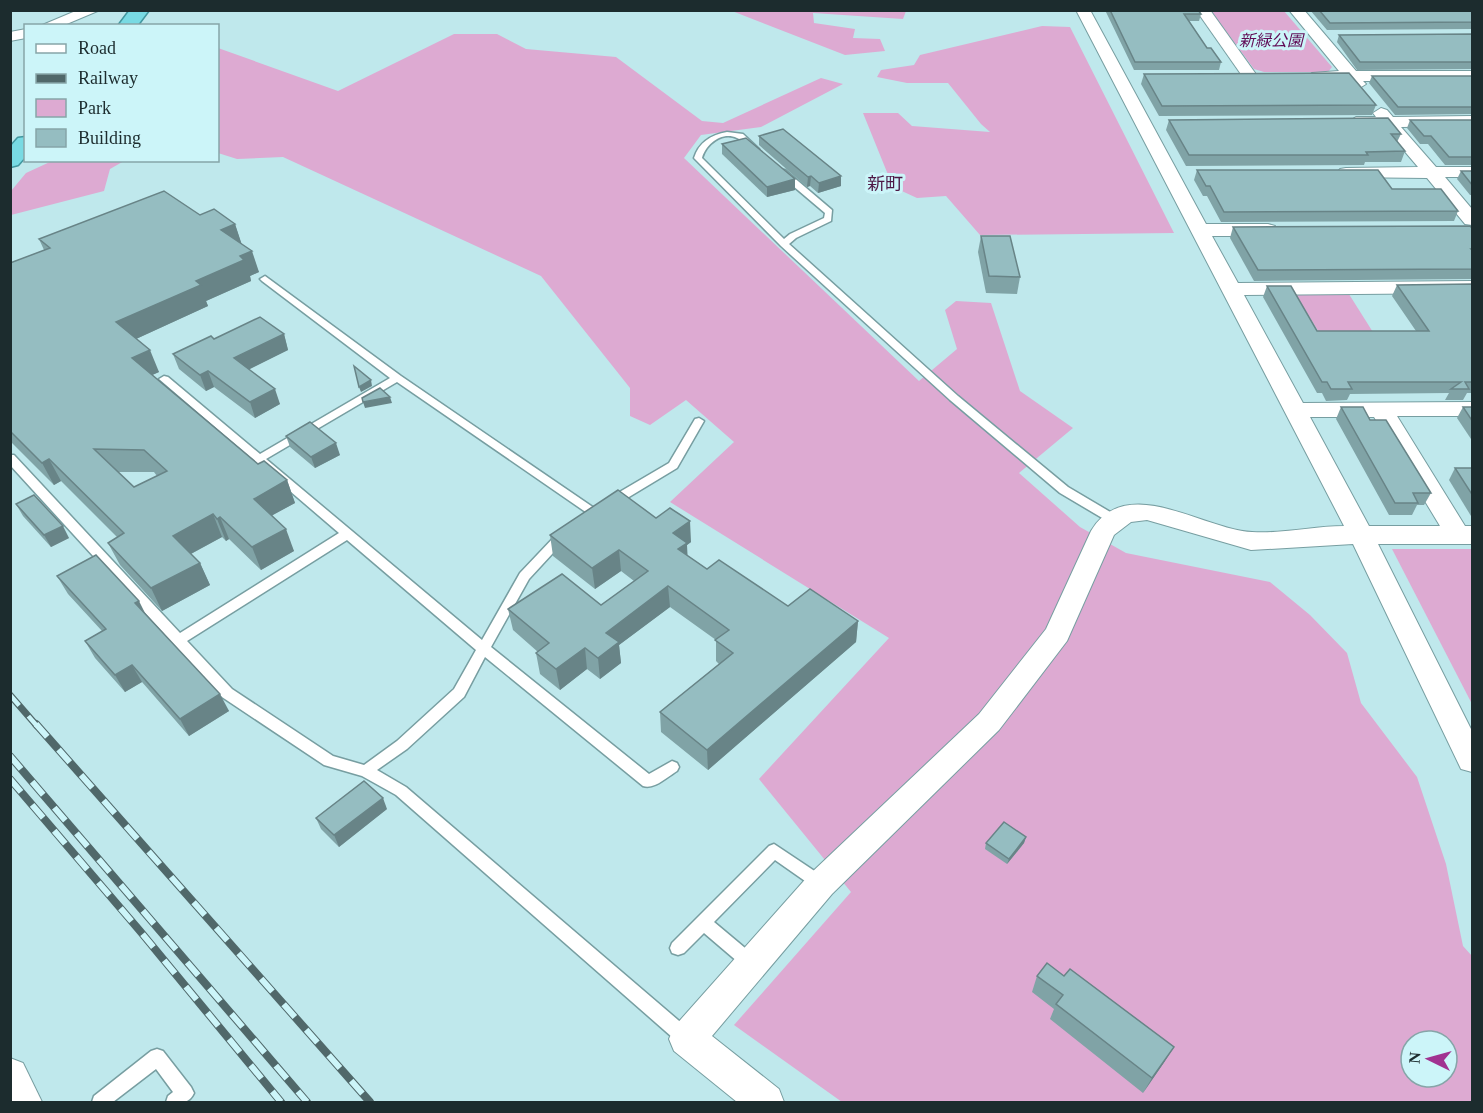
<svg xmlns="http://www.w3.org/2000/svg" width="1483" height="1113" font-family="'Times New Roman','Noto Sans JP',serif">
  <style>
    .green { fill: #ddaad2; fill-rule: evenodd }
    .lines { fill: none; stroke-linecap: round; stroke-linejoin: round }
    .service-casing { stroke: #779ea1; stroke-width: 3 }
    .minor-casing { stroke: #779ea1; stroke-width: 2 }
    .trunk-casing { stroke: #42979f; stroke-width: 3 }
    .service { fill: #fff; fill-rule: evenodd }
    .minor { fill: #fff; fill-rule: evenodd }
    .trunk { fill: #78dae3; fill-rule: evenodd }
    .rail-far1-casing { stroke: #50686a; stroke-width: 7 }
    .rail-casing { stroke: #50686a; stroke-width: 8 }
    .rail-far1 { stroke: #ccf5f9; stroke-width: 4.5; stroke-dasharray: 14; stroke-linecap: butt }
    .rail { stroke: #ccf5f9; stroke-width: 6; stroke-dasharray: 17; stroke-linecap: butt }
    .wall { fill: #80a3a6; fill-rule: evenodd }
    .shaded-wall { fill: #688487 }
    .building { fill: #95bdc1; stroke: #688487; stroke-width: 1.5; fill-rule: evenodd }
    .labels { text-anchor: middle; stroke-width: 6; stroke-linejoin: round; paint-order: stroke }
    .far-park-label { font-size: 16px; font-style: italic; fill: #610b56; stroke: #ccf5f9 }
    .far-quarter-label { font-size: 18px; fill: #4d1845; stroke: #ccf5f9 }
  </style>
  <rect width="100%" height="100%" fill="#bfe8ec"/>
  <!-- green -->
  <g class="green">
    <path d="M732 11H906L903 19 813 13 814 23 855 29 853 38 880 39 885 51 845 55Z"/>
    <path d="M1211 11H1284L1332 67 1328 72H1264L1254 69Z"/>
    <path d="M1042 26 1070 27 1174 233 980 235 946 196 917 198 893 187 863 113H898L912 126 990 132 981 124 948 83H907L877 77 881 70 914 65 920 55Z"/>
    <path d="M454 34H497L526 49 616 57 702 121 723 123 821 78 843 84 761 127 701 135 684 158 919 381 957 349 945 310 956 301 991 303 1020 391 1073 428 1019 473 1080 527 1126 553 1270 582 1310 615 1347 653 1361 703 1417 777 1446 864 1463 946 1472 956V1102H842L734 1025 851 892 759 779 889 638 670 502 734 442 686 400 650 425 630 416V388L541 276 283 157 237 159 218 153V48L338 91ZM1411 1041H1447V1077H1411Z"/>
    <path d="M52 161V160L124 161 110 169 104 191 11 215V191L26 173Z"/>
    <path d="M1347 291 1376 337H1322L1294 292Z"/>
    <path d="M1392 549H1472V704Z"/>
  </g>
  <g class="lines">
    <!-- service casing -->
    <g class="service-casing">
      <g id="service">
        <path d="M727 132 743 134 759 149 752 151C748 146 743 140 737 138 722 131 706 144 702 158L784 239 790 234 824 218 825 213 779 174V170H785L832 210 831 221 796 238 789 244 958 396 1068 487 1117 516 1119 519 1117 522H1109L1060 493 950 400 781 246 694 158C699 142 711 135 727 132Z"/>
        <path d="M265 276 401 376 600 512 598 515H590L397 382 266 459 482 640 520 573 557 534H565L567 537 565 540 529 579 491 647 649 774 672 761 677 763 679 767 677 771C667 777 654 790 643 786L485 657 464 697 407 749 377 770 406 787 692 1032 694 1038 692 1044 686 1046 680 1044 396 795 362 776 324 765 222 697 10 465V455H14L180 633 339 533 159 379 164 376 168 377 260 454 390 378 262 281 260 279ZM347 540 476 650 454 689 397 741 364 765 333 756 232 689 187 641Z"/>
        <path d="M699 418 704 421 677 468 614 506H606L604 503 606 500 669 463 695 419Z"/>
        <path d="M774 844 825 878 828 883 825 888 820 890 815 888 775 860 714 922 757 958 759 963 757 968 751 971 745 968 704 933 684 953 678 955 672 953 670 948 672 943 769 846Z"/>
        <path d="M157 1049 163 1051 191 1087 194 1093C188 1106 178 1102 166 1102L168 1096 173 1092 156 1069 113 1102H92L94 1096 151 1051Z"/>
      </g>
    </g>
    <!-- minor casing -->
    <g class="minor-casing">
      <g id="minor">
        <path d="M78 10H100L62 26H40Z"/>
        <path d="M1076 10H1090L1206 224H1268L1275 226 1277 230 1275 234 1268 236H1212L1238 283 1472 281V293L1244 295 1303 403 1472 402V416H1397L1465 526H1472V544H1378L1472 731V772L1461 769 1353 544 1251 550 1147 520 1131 522 1114 535 1067 641 999 730 832 894 712 1036 779 1089 784 1102H737L674 1051 669 1039 674 1027 810 874 979 714 1046 629 1091 531C1126 472 1204 530 1252 532 1283 534 1314 526 1344 526ZM1310 417H1374L1440 526H1369Z"/>
        <path d="M1196 10H1210L1258 77 1255 80H1245Z"/>
        <path d="M1289 10H1304L1356 71H1472V81H1363L1366 84 1358 89 1352 87 1347 81 1312 79 1309 76 1312 73 1339 71Z"/>
        <path d="M26 29V38L10 41V32Z"/>
        <path d="M1381 108 1387 110 1393 117 1472 116V126L1401 127 1436 167H1472V177H1445L1472 209V225L1465 224 1427 178 1340 177 1337 173 1340 169 1346 168 1418 167 1384 127H1356L1348 122 1356 117H1376L1373 113Z"/>
        <path d="M10 1058 23 1063 42 1102H10Z"/>
      </g>
    </g>
    <!-- trunk casing -->
    <g class="trunk-casing">
      <g id="trunk">
        <path d="M130 10H149L137 26H118Z"/>
        <path d="M26 137V156L18 165 10 167V147L18 138Z"/>
      </g>
    </g>
    <!-- service -->
    <use href="#service" class="service"/>
    <!-- minor -->
    <use href="#minor" class="minor"/>
    <!-- trunk -->
    <use href="#trunk" class="trunk"/>
    <!-- rail-far1 casing -->
    <g class="rail-far1-casing">
      <path id="rail-far1" d="M10 695 37 726"/>
    </g>
    <!-- rail casing -->
    <g class="rail-casing">
      <g id="rail">
        <path d="M36 724 370 1102"/>
        <path d="M10 756 307 1102"/>
        <path d="M10 779 140 931 281 1102"/>
      </g>
    </g>
    <!-- rail-far1 -->
    <use href="#rail-far1" class="rail-far1"/>
    <!-- rail -->
    <use href="#rail" class="rail"/>
  </g>
  <!-- wall -->
  <g class="wall">
    <path d="M1105 10H1198L1201 14 1199 21H1189L1207 48 1221 62 1219 70H1134Z"/>
    <path d="M1310 10H1473V29L1327 30Z"/>
    <path d="M1473 34V69L1357 70 1337 42 1339 35Z"/>
    <path d="M1144 74 1376 105 1372 115 1159 116 1141 84Z"/>
    <path d="M1372 76H1473V114L1395 115 1369 83Z"/>
    <path d="M1169 120 1401 134 1397 142 1405 151 1401 162H1365L1364 165 1186 166 1166 130Z"/>
    <path d="M1410 120H1473V165H1445L1428 144H1420L1407 128Z"/>
    <path d="M759 136 841 186 818 193 810 186 807 187 759 145Z"/>
    <path d="M722 144 795 179V190L767 197 722 154Z"/>
    <path d="M1197 170 1392 189 1458 211 1454 221 1221 222 1207 196H1203L1194 180Z"/>
    <path d="M1461 171H1473V195H1470L1457 179Z"/>
    <path d="M200 215 235 224 241 243 259 272 250 276 251 281 206 301 208 306 136 339 159 372 152 375 258 464 287 480 295 503 272 515 294 551 261 570 229 539 226 541 222 537 191 554 200 563 210 585 162 611 120 565 108 543 117 537 61 481 54 485 10 441V263L44 250 39 239ZM118 472H154L157 476 134 487Z"/>
    <path d="M1233 227 1473 229V279L1254 281 1230 238Z"/>
    <path d="M981 236 1020 277 1017 294 986 293 978 252Z"/>
    <path d="M1473 284V393H1467L1463 400H1445L1449 393 1350 394 1347 400 1326 401 1322 393H1317L1263 297 1267 286 1317 331H1416L1392 296 1397 285Z"/>
    <path d="M284 334 288 350 249 369 280 404 255 418 214 387 206 391 179 369 173 354 214 339Z"/>
    <path d="M1341 407 1370 420 1431 493 1424 505H1417L1412 515H1389L1336 419Z"/>
    <path d="M1463 407H1473V442L1457 418Z"/>
    <path d="M286 436 340 455 315 468 290 447Z"/>
    <path d="M1455 468H1473V516H1471L1449 480Z"/>
    <path d="M16 504 69 538 51 547 23 516Z"/>
    <path d="M550 535 691 542 687 545V555L707 569 788 606 858 621 856 642 708 770 661 732 660 712 719 664 716 661V640L670 607 619 645 621 663 600 679 587 669 560 690 540 674 536 653 538 652 513 630 508 609 601 605 634 581 621 571 595 589 553 556Z"/>
    <path d="M57 576 145 614 229 711 189 736 142 682 125 692 95 658 85 641 102 631 68 594Z"/>
    <path d="M387 809 339 847 321 829 316 818Z"/>
    <path d="M1026 837 1024 843 1007 864 985 849 986 843Z"/>
    <path d="M1037 976 1165 1061 1143 1093 1050 1019 1054 1009 1032 992Z"/>
  </g>
  <!-- shaded-wall -->
  <g class="shaded-wall">
    <path d="M811 176 810 186 807 187 808 177Z"/>
    <path d="M841 176V186L818 193 819 183Z"/>
    <path d="M795 179V190L767 197V187Z"/>
    <path d="M235 224 242 245 221 230Z"/>
    <path d="M252 251 259 272 250 276 251 281 206 301 208 306 125 344 116 322 196 281 240 256Z"/>
    <path d="M284 334 288 350 240 374 234 358Z"/>
    <path d="M150 350 159 372 141 380 132 358Z"/>
    <path d="M208 371 214 387 206 391 200 375Z"/>
    <path d="M371 380 372 386 361 392 359 387Z"/>
    <path d="M275 389 280 404 255 418 250 402Z"/>
    <path d="M390 397 392 403 365 408 363 402Z"/>
    <path d="M336 443 340 455 315 468 311 457Z"/>
    <path d="M49 459 61 481 54 485 42 463Z"/>
    <path d="M287 480 295 503 262 521 254 499Z"/>
    <path d="M213 514 222 537 183 558 173 536Z"/>
    <path d="M220 517 229 539 226 541 217 519Z"/>
    <path d="M690 521 691 542 687 545 688 564 674 554 673 533Z"/>
    <path d="M63 526 69 538 51 547 44 535Z"/>
    <path d="M286 529 294 551 261 570 252 547Z"/>
    <path d="M619 550 621 571 595 589 592 568Z"/>
    <path d="M200 563 210 585 162 611 151 588Z"/>
    <path d="M668 586 670 607 619 645 621 663 600 679 598 658 606 633Z"/>
    <path d="M139 601 148 619 135 603Z"/>
    <path d="M858 621 856 642 708 770 707 750Z"/>
    <path d="M585 648 587 669 560 690 556 669Z"/>
    <path d="M132 665 142 682 125 692 115 675Z"/>
    <path d="M220 694 229 711 189 736 180 719Z"/>
    <path d="M383 798 387 809 339 847 334 835Z"/>
    <path d="M1026 837 1024 843 1007 864 1009 859Z"/>
    <path d="M1174 1047 1165 1061 1143 1093 1152 1078Z"/>
  </g>
  <!-- building -->
  <g class="building">
    <path d="M1110 10H1198L1201 14H1184L1207 48H1211L1221 62H1135Z"/>
    <path d="M1319 10H1473V22L1330 23Z"/>
    <path d="M1473 34V62H1360L1339 35Z"/>
    <path d="M1349 73 1376 105 1162 106 1144 74Z"/>
    <path d="M1372 76H1473V107H1398Z"/>
    <path d="M1388 118 1401 134H1391L1405 151 1366 152 1368 155H1189L1169 120Z"/>
    <path d="M1410 120H1473V157H1449L1431 136H1424Z"/>
    <path d="M783 129 841 176 819 183 811 176 808 177 759 136Z"/>
    <path d="M746 138 795 179 767 187 722 144Z"/>
    <path d="M1197 170H1378L1392 189H1441L1458 211 1224 212 1210 186H1206Z"/>
    <path d="M1461 171H1473V186Z"/>
    <path d="M164 191 200 215 214 209 235 224 221 230 252 251 240 256 244 260 196 281 201 285 116 322 150 350 132 358 258 464 264 461 287 480 254 499 286 529 252 547 220 517 217 519 213 514 173 536 200 563 151 588 108 543 124 533 49 459 42 463 10 431V263L50 248 39 239ZM94 449 144 450 167 471 134 487Z"/>
    <path d="M1470 226 1473 229V249H1471L1473 251V269L1258 270 1233 227Z"/>
    <path d="M981 236H1010L1020 277 989 276Z"/>
    <path d="M1473 284V382H1465L1469 389H1451L1461 382H1348L1352 389H1331L1327 382H1322L1267 286H1291L1317 331H1429L1397 285Z"/>
    <path d="M260 317 284 334 234 358 275 389 250 402 208 371 200 375 173 354 211 336 214 339Z"/>
    <path d="M354 366 371 380 359 387Z"/>
    <path d="M380 388 390 397 363 402 362 398Z"/>
    <path d="M1341 407H1363L1370 420H1386L1431 493H1413L1418 503H1395Z"/>
    <path d="M1463 407H1473V422Z"/>
    <path d="M310 422 336 443 311 457 286 436Z"/>
    <path d="M1455 468H1473V496Z"/>
    <path d="M618 490 656 518 670 508 690 521 673 533 687 543 678 549 707 569 719 560 788 606 810 589 858 621 707 750 660 712 733 653 715 640 729 630 668 586 606 633 619 642 598 658 585 648 556 669 536 653 549 643 508 609 562 574 601 605 648 571 619 550 592 568 550 535Z"/>
    <path d="M34 495 63 526 44 535 16 504Z"/>
    <path d="M96 555 139 601 135 603 220 694 180 719 132 665 115 675 85 641 106 629 57 576Z"/>
    <path d="M364 781 383 798 334 835 316 818Z"/>
    <path d="M1004 822 1026 837 1009 859 986 843Z"/>
    <path d="M1047 963 1064 976 1070 969 1174 1047 1152 1078 1056 1004 1063 995 1037 976Z"/>
  </g>
  <g class="labels">
    <!-- far-park labels -->
    <g class="far-park-label">
      <text x="1271" y="46">新緑公園</text>
    </g>
    <!-- far-quarter labels -->
    <g class="far-quarter-label">
      <text x="885" y="190">新町</text>
    </g>
  </g>
  <!-- border -->
  <rect width="1483" height="1113" fill="none" stroke="#1c2c2e" stroke-width="24"/>
  <!-- legend -->
  <rect x="24" y="24" width="195" height="138" fill="#ccf5f9" stroke="#86a5a8" stroke-width="1.5"/>
  <rect x="36" y="44" width="30" height="9" fill="#ffffff" stroke="#86a5a8" stroke-width="1.5"/>
  <text x="78" y="54" font-size="18" fill="#1c2c2e">Road</text>
  <rect x="36" y="74" width="30" height="9" fill="#50686a" stroke="#86a5a8" stroke-width="1.5"/>
  <text x="78" y="84" font-size="18" fill="#1c2c2e">Railway</text>
  <rect x="36" y="99" width="30" height="18" fill="#ddaad2" stroke="#86a5a8" stroke-width="1.5"/>
  <text x="78" y="114" font-size="18" fill="#1c2c2e">Park</text>
  <rect x="36" y="129" width="30" height="18" fill="#95bdc1" stroke="#86a5a8" stroke-width="1.5"/>
  <text x="78" y="144" font-size="18" fill="#1c2c2e">Building</text>
  <!-- north arrow -->
  <g transform="translate(1429 1059) rotate(275)"><circle r="28" fill="#ccf5f9" stroke="#86a5a8" stroke-width="1.5"/>
  <path d="M0-4.5L10 22L0 15L-10 22Z" fill="#a13291"/>
  <text y="-9" font-size="16" font-weight="bold" text-anchor="middle" fill="#1c2c2e">N</text>
  </g>
</svg>
